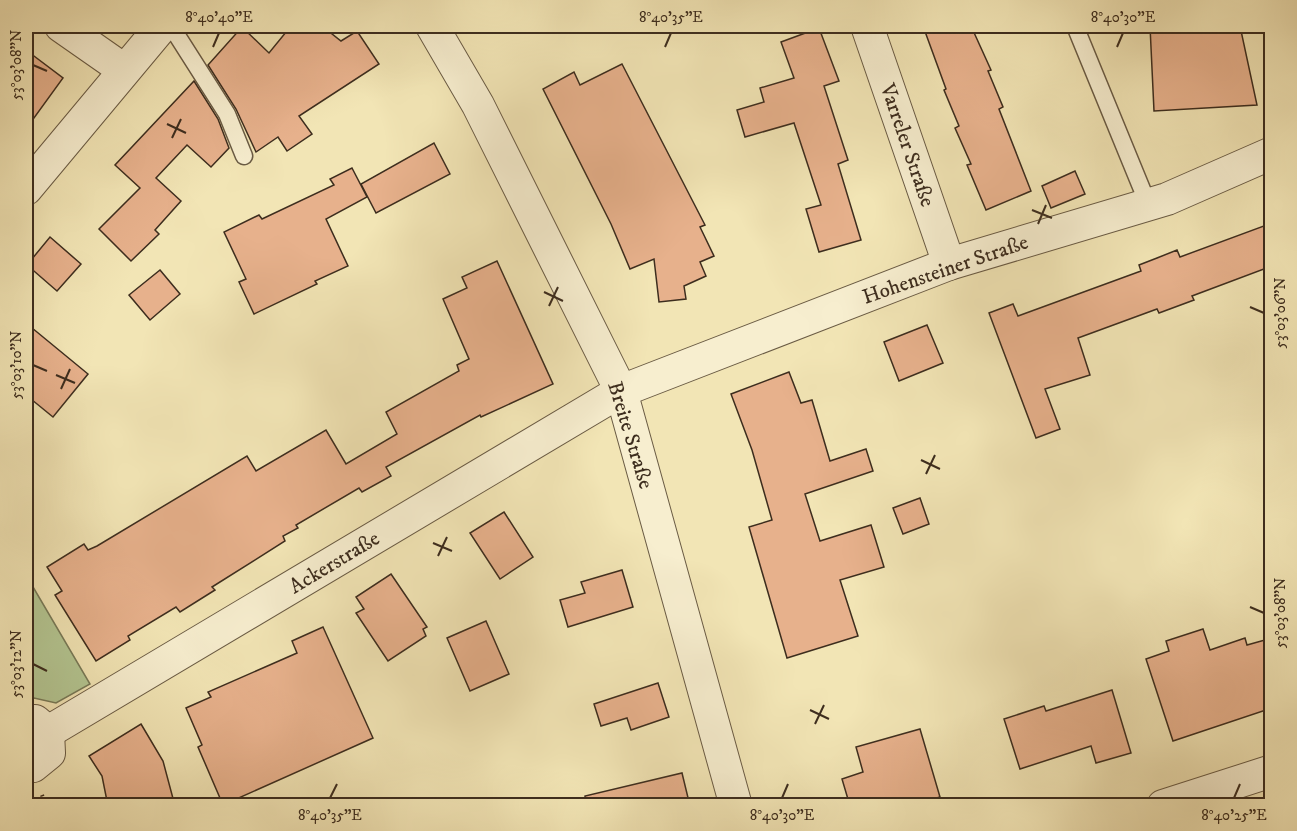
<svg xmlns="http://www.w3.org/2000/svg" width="1297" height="831" font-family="'IM FELL DW Pica',serif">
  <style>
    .green { fill: #b4c692; stroke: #787a58; stroke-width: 1.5 }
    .building { fill: #e7b18c; stroke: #3d2d1e; stroke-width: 1.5 }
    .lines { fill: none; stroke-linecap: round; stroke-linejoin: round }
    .lane-casing { stroke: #6a5b44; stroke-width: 19 }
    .street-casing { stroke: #6a5b44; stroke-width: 34 }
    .path { stroke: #3d2d1e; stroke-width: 4; stroke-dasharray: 1.5 3; stroke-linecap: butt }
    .lane { stroke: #f7eecf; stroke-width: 16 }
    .street { stroke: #f7eecf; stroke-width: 32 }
    .ticks { fill: none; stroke: #3d2d1e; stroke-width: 2 }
    .labels { text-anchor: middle; stroke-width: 4.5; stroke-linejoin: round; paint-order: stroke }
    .street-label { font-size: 21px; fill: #3d2d1e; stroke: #f7eecf }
    .neatline { fill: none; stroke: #3d2d1e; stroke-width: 2 }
    .ticks-label { font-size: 15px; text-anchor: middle; fill: #3d2d1e }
  </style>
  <rect width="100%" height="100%" fill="#f2e5b5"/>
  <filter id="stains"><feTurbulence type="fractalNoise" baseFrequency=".00333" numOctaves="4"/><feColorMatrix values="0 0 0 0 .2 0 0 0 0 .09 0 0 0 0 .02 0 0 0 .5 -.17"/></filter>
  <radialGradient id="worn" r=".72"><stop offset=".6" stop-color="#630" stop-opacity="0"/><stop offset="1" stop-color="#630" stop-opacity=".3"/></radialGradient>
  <!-- green -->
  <path class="green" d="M26 575 90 684 56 703 34 698 26 701Z"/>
  <!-- building -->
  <g class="building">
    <path d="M291 26H322L341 41 357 31 379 64 299 116 312 134 287 151 278 137 256 152 236 109 208 65 242 27 269 53Z"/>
    <path d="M923 26H971L991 70 988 71 1003 107 999 109 1031 191 986 210 967 165 971 164 955 128 959 126 944 90 946 89Z"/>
    <path d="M1150 26H1240L1257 105 1154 111Z"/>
    <path d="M819 28 839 81 824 86 848 160 838 164 861 240 819 252 806 209 821 205 794 123 745 137 737 110 764 102 760 88 794 78 781 42Z"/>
    <path d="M26 50 63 78 26 129Z"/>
    <path d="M622 64 705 225 700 227 714 256 700 262 706 276 684 286 686 299 659 302 654 259 630 269 611 224 543 89 574 72 580 85Z"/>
    <path d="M194 81 218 119 229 148 211 167 187 145 156 178 181 201 155 230 159 234 131 261 99 229 140 188 115 165Z"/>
    <path d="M434 143 450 174 376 213 361 184Z"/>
    <path d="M352 168 367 197 326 219 348 266 315 281 317 284 254 314 239 282 246 279 224 232 259 215 262 219 334 185 330 179Z"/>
    <path d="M1075 171 1085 194 1051 208 1042 186Z"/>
    <path d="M1272 223V266L1192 296 1194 300 1159 313 1157 309 1078 338 1090 375 1045 389 1060 429 1036 438 989 313 1013 304 1018 316 1141 271 1139 265 1157 258 1177 250 1180 257Z"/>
    <path d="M50 237 81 264 57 291 27 265Z"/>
    <path d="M497 261 553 384 481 417 480 415 386 467 391 476 362 492 359 488 296 525 298 528 283 536 285 541 212 587 215 590 180 612 176 607 128 636 130 640 96 661 55 595 62 591 47 567 84 544 88 550 97 546 247 456 256 471 326 430 346 464 397 434 386 412 459 371 457 365 469 359 443 299 467 288 462 277Z"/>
    <path d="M160 270 180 294 150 320 129 295Z"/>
    <path d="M26 323 88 374 53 417 26 395Z"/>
    <path d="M927 325 943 363 899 381 884 342Z"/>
    <path d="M789 372 801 403 812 400 830 461 866 449 873 471 805 494 820 541 871 525 884 567 840 580 858 636 787 658 749 527 772 520 752 450 731 394Z"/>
    <path d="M920 498 929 524 903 534 893 508Z"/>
    <path d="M504 512 533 557 500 579 470 533Z"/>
    <path d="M622 570 633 607 568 627 560 600 585 593 581 582Z"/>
    <path d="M391 574 427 627 423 629 426 636 388 661 356 613 364 609 356 597Z"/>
    <path d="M486 621 509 674 470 691 447 638Z"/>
    <path d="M323 627 373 738 223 805 198 747 202 745 186 708 211 697 208 692 297 653 292 641Z"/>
    <path d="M1203 629 1210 650 1245 638 1247 645 1272 638V708L1173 741 1146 659 1169 651 1166 641Z"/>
    <path d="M658 683 669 717 631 730 627 718 601 726 594 704Z"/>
    <path d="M1112 690 1131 753 1096 763 1091 746 1020 769 1004 719 1044 706 1046 711Z"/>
    <path d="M141 724 163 761 175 806H108L102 776 89 756Z"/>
    <path d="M920 729 940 797 910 806H850L842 779 863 772 856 747Z"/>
    <path d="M682 773 690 806H586L585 796Z"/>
  </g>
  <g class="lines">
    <!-- lane casing -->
    <g class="lane-casing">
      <g id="lane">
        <path d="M171 26 227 114 244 156"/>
        <path d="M1075 26 1148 204"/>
      </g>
    </g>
    <!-- street casing -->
    <g class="street-casing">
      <g id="street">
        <path d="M61 26 124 70"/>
        <path d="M432 26 478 105 621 391 736 806"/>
        <path d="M867 26 949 264"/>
        <path d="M26 189 162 26"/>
        <path d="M26 721H35L48 732 49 753 33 766 26 765"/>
        <path d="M48 732 621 391 949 264 1167 199 1272 153"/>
        <path d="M1163 806 1272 771"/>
      </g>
    </g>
    <!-- path -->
    <path class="path" d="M42 795 46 806"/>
    <!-- lane -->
    <use href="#lane" class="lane"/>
    <!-- street -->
    <use href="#street" class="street"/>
  </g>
  <!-- ticks -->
  <path class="ticks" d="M213 47 219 33M665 47 671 33M1117 47 1123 33M33 65 47 71M167 124 186 133M172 138 181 119M1032 210 1052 218M1038 224 1046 205M544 292 563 301M549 306 558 287M1250 307 1264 313M33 365 47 371M56 375 75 383M61 389 70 369M921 460 940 469M926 474 935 455M433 543 452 551M438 556 447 537M1250 607 1264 613M33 664 47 671M810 710 829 719M815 724 824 705M330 798 337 784M782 798 788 784M1234 798 1240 784"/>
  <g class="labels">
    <!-- street labels -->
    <g class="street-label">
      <text transform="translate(908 145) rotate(71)" y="7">Varreler Straße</text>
      <text transform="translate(945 269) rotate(-19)" y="7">Hohensteiner Straße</text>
      <text transform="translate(631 435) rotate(73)" y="7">Breite Straße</text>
      <text transform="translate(334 562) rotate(-31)" y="7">Ackerstraße</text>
    </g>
  </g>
  <!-- margin -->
  <rect width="1297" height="831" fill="none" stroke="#f2e5b5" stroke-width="66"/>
  <rect x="33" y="33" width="1231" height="765" class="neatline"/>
  <g class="ticks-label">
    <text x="219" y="22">8°40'40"E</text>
    <text x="671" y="22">8°40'35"E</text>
    <text x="1123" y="22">8°40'30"E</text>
    <text transform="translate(16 65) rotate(-90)" y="5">53°03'08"N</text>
    <text transform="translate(1280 313) rotate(-90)" y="5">53°03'06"N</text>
    <text transform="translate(16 365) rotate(-90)" y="5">53°03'10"N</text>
    <text transform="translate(1280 613) rotate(-90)" y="5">53°03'08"N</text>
    <text transform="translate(16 664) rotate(-90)" y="5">53°03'12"N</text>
    <text x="330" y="820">8°40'35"E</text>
    <text x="782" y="820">8°40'30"E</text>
    <text x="1234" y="820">8°40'25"E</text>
  </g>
  <rect width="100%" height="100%" filter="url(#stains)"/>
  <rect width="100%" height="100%" fill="url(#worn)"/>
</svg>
